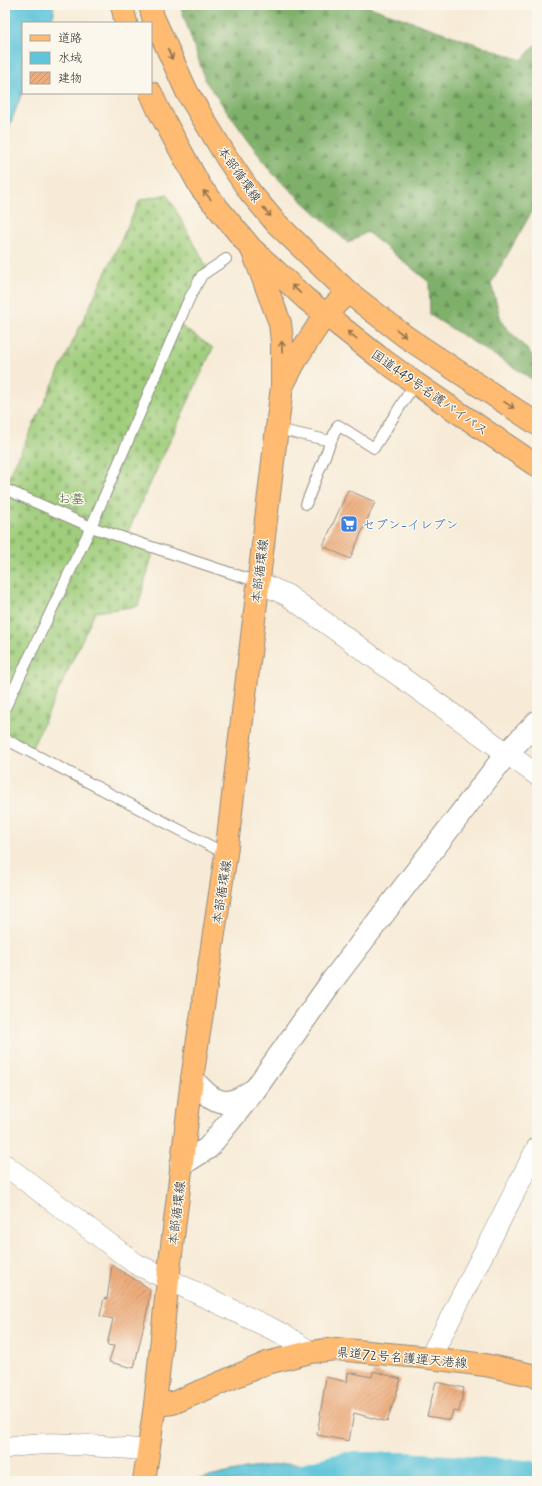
<svg xmlns="http://www.w3.org/2000/svg" width="542" height="1486" font-family="Mynerve,'Klee One',sans-serif">
  <style>
    .forest { fill: url(#forest-firs); stroke: #556e4b }
    .cemetery { fill: url(#cemetery-stones); stroke: #657c53 }
    .water { fill: #5ec5da; stroke: #447882 }
    .lines { fill: none; stroke-linecap: round; stroke-linejoin: round }
    .river { stroke: #5ec5da; stroke-width: 36 }
    .building { fill: url(#building-hatch) }
    .service-casing { stroke: #918b81; stroke-width: 12 }
    .minor-casing { stroke: #918b81; stroke-width: 22 }
    .tertiary-casing { stroke: #918b81; stroke-width: 24 }
    .primary-casing { stroke: #918b81; stroke-width: 24 }
    .trunk-casing { stroke: #918b81; stroke-width: 24 }
    .service { stroke: #fff; stroke-width: 10 }
    .minor { stroke: #fff; stroke-width: 21 }
    .tertiary { stroke: #fff; stroke-width: 22 }
    .primary { stroke: #febb71; stroke-width: 22 }
    .trunk { stroke: #febb71; stroke-width: 22 }
    .oneway { stroke: #94734e }
    .labels { text-anchor: middle; stroke-width: 3; stroke-linejoin: round; paint-order: stroke }
    .street-label { font-size: 13px; fill: #2b2b2b; stroke: #fbf7ec }
    .park-label { font-size: 13px; fill: #4e5c43; stroke: #fbf7ec }
    .shop-label { font-size: 13px; fill: #366cbe; stroke: #fbf7ec; text-anchor: start }
  </style>
  <defs>
    <pattern id="forest-firs" width="22" height="20" patternUnits="userSpaceOnUse"><rect width="22" height="20" fill="#7fb06b"/><path d="M5 1l3.5 6h-7zM16 11l3.5 6h-7z" fill="#688f58"/></pattern>
    <pattern id="cemetery-stones" width="16" height="16" patternUnits="userSpaceOnUse"><rect width="16" height="16" fill="#9fcd7b"/><path d="M2 7V4a2 2 0 0 1 4 0v3zM10 15v-3a2 2 0 0 1 4 0v3z" fill="#89b06a"/></pattern>
    <pattern id="building-hatch" width="6" height="6" patternUnits="userSpaceOnUse"><rect width="6" height="6" fill="#edac7d"/><path d="M-1 1l2-2M0 6l6-6M5 7l2-2" fill="none" stroke="#cb946c"/></pattern>
  </defs>
  <rect width="100%" height="100%" fill="#fbf7ec"/>
  <filter id="ink" filterUnits="userSpaceOnUse"><feTurbulence type="fractalNoise" baseFrequency=".025" numOctaves="2"/><feDisplacementMap in="SourceGraphic" scale="8" xChannelSelector="R" yChannelSelector="G"/><feConvolveMatrix kernelMatrix="1 2 1 2 8 2 1 2 1" color-interpolation-filters="sRGB"/></filter>
  <filter id="wash" filterUnits="userSpaceOnUse"><feTurbulence type="fractalNoise" baseFrequency=".012" numOctaves="4" result="noise"/><feDisplacementMap in="SourceGraphic" scale="16" xChannelSelector="R" yChannelSelector="G"/><feGaussianBlur stdDeviation="0.9" result="paint"/><feColorMatrix in="noise" values="0 0 0 0 0 0 0 0 0 0 0 0 0 0 0 0 0 1.4 0 .05"/><feComposite in="paint" operator="in"/></filter>
  <g filter="url(#wash)">
    <rect width="100%" height="100%" fill="#f7ebd7"/>
    <!-- forest -->
    <path class="forest" d="M180 5H364L522 60 537 43V202L491 284 502 323 537 360V382L430 315 429 282 367 232 348 243 272 173 206 82Z"/>
    <!-- cemetery -->
    <path class="cemetery" d="M167 194 209 271 178 324 213 348 125 538 154 549 138 606 95 612 30 752 5 739V485L140 200Z"/>
    <!-- water -->
    <g class="water">
      <path d="M5 5H53L54 13 50 23H23V90L5 138Z"/>
      <path d="M283 1464H331L329 1481H190L246 1469Z"/>
    </g>
    <g class="lines">
      <!-- river -->
      <path class="river" d="M304 1481 347 1470H404L526 1478 535 1481"/>
    </g>
    <g id="blocks">
      <!-- building -->
      <g class="building">
        <path d="M348 490 375 502 350 559 323 546Z"/>
        <path d="M112 1265 150 1289 148 1307 134 1368 109 1362 114 1346 107 1345 113 1319 100 1316 104 1298 107 1299Z"/>
        <path d="M373 1371 401 1379 387 1422 354 1413 349 1441 317 1435 326 1377 347 1382 348 1372 372 1377Z"/>
        <path d="M436 1382 464 1388 459 1412 453 1411 450 1420 427 1416Z"/>
      </g>
    </g>
  </g>
  <g filter="url(#ink)">
    <use href="#blocks" fill-opacity="0" stroke="#918b81" stroke-width="1"/>
    <g class="lines">
      <!-- service casing -->
      <g class="service-casing">
        <g id="service">
          <path d="M277 429 331 441 338 425 374 448 415 383"/>
          <path d="M5 489 91 527 258 582"/>
          <path d="M306 504 331 441"/>
          <path d="M5 708 91 527 189 299 202 275 226 259"/>
          <path d="M5 739 226 854"/>
        </g>
      </g>
      <!-- minor casing -->
      <g class="minor-casing">
        <g id="minor">
          <path d="M258 582 287 595 537 775"/>
          <path d="M5 1165 136 1264 285 1335 310 1352"/>
          <path d="M430 1358 537 1148"/>
          <path d="M5 1448C50 1439 102 1447 148 1450"/>
        </g>
      </g>
      <!-- tertiary casing -->
      <g class="tertiary-casing">
        <g id="tertiary">
          <path d="M192 1079C203 1090 215 1106 232 1101 239 1100 246 1094 252 1091"/>
          <path d="M181 1165 208 1148 254 1091 332 981 507 753 537 722"/>
        </g>
      </g>
      <!-- primary casing -->
      <g class="primary-casing">
        <path id="primary" d="M155 1405 173 1403 267 1363 310 1352 336 1349 430 1358 485 1365 537 1376"/>
      </g>
      <!-- trunk casing -->
      <g class="trunk-casing">
        <g id="trunk">
          <path d="M122 5 126 23"/>
          <path d="M150 5 153 17 187 92 227 158 250 192 276 223 348 292 406 337 537 424"/>
          <path d="M151 93 158 109 201 188 251 248 306 299 379 357 415 383 537 466"/>
          <path d="M253 252 280 323 282 342V382"/>
          <path d="M144 1481 155 1405 168 1279 192 1079 226 854 282 386 298 356 325 315 348 292"/>
        </g>
      </g>
      <!-- service -->
      <use href="#service" class="service"/>
      <!-- minor -->
      <use href="#minor" class="minor"/>
      <!-- tertiary -->
      <use href="#tertiary" class="tertiary"/>
      <!-- primary -->
      <use href="#primary" class="primary"/>
      <!-- trunk -->
      <use href="#trunk" class="trunk"/>
    </g>
    <!-- one-way arrows -->
    <defs><path id="oneway-shaft" d="M-6 0H5M1.5-3L5.5 0L1.5 3" fill="none" stroke-width="1.6" stroke-linecap="round" stroke-linejoin="round"/></defs>
    <g class="oneway">
      <use href="#oneway-shaft" transform="translate(170 54) rotate(66)"/>
      <use href="#oneway-shaft" transform="translate(207 195) rotate(-130)"/>
      <use href="#oneway-shaft" transform="translate(267 212) rotate(50)"/>
      <use href="#oneway-shaft" transform="translate(296 289) rotate(-137)"/>
      <use href="#oneway-shaft" transform="translate(401 333) rotate(38)"/>
      <use href="#oneway-shaft" transform="translate(352 335) rotate(-142)"/>
      <use href="#oneway-shaft" transform="translate(282 347) rotate(-92)"/>
      <use href="#oneway-shaft" transform="translate(509 405) rotate(34)"/>
    </g>
  </g>
  <!-- icons -->
  <defs>
    <g id="supermarket-square" transform="scale(0.9)"><rect x="-9" y="-9" width="18" height="18" rx="4" fill="#3f7fe0" stroke="#fbf7ec"/><path d="M-6-5.5h2.5l.6 2H6L4.5 2H-2.5L-4.4-4H-6ZM-1.5 3.2a1.3 1.3 0 1 0 .1 0ZM3 3.2a1.3 1.3 0 1 0 .1 0Z" fill="#fff"/></g>
  </defs>
  <g fill-rule="evenodd">
    <use href="#supermarket-square" x="349" y="524"/>
  </g>
  <g class="labels">
    <!-- street labels -->
    <g class="street-label">
      <text transform="translate(240 174) rotate(55)" y="5">本部循環線</text>
      <text transform="translate(430 392) rotate(35)" y="5">国道449号名護バイパス</text>
      <text transform="translate(259 571) rotate(-83)" y="5">本部循環線</text>
      <text transform="translate(221 892) rotate(-81)" y="5">本部循環線</text>
      <text transform="translate(176 1213) rotate(-83)" y="5">本部循環線</text>
      <text transform="translate(402 1357) rotate(5)" y="5">県道72号名護運天港線</text>
    </g>
    <!-- park labels -->
    <g class="park-label">
      <text x="71" y="503">お墓</text>
    </g>
    <!-- shop labels -->
    <g class="shop-label">
      <text x="362" y="529">セブン-イレブン</text>
    </g>
  </g>
  <!-- margin -->
  <rect width="542" height="1486" fill="none" stroke="#fbf7ec" stroke-width="20"/>
  <!-- legend -->
  <rect x="22" y="22" width="130" height="72" fill="#fbf7ec" stroke="#a8a59f"/>
  <rect x="30" y="35" width="20" height="6" fill="#febb71" stroke="#a8a59f"/>
  <text x="58" y="42" font-size="12" fill="#2b2b2b">道路</text>
  <rect x="30" y="52" width="20" height="12" fill="#5ec5da" stroke="#a8a59f"/>
  <text x="58" y="62" font-size="12" fill="#2b2b2b">水域</text>
  <rect x="30" y="72" width="20" height="12" fill="url(#building-hatch)" stroke="#a8a59f"/>
  <text x="58" y="82" font-size="12" fill="#2b2b2b">建物</text>
</svg>
